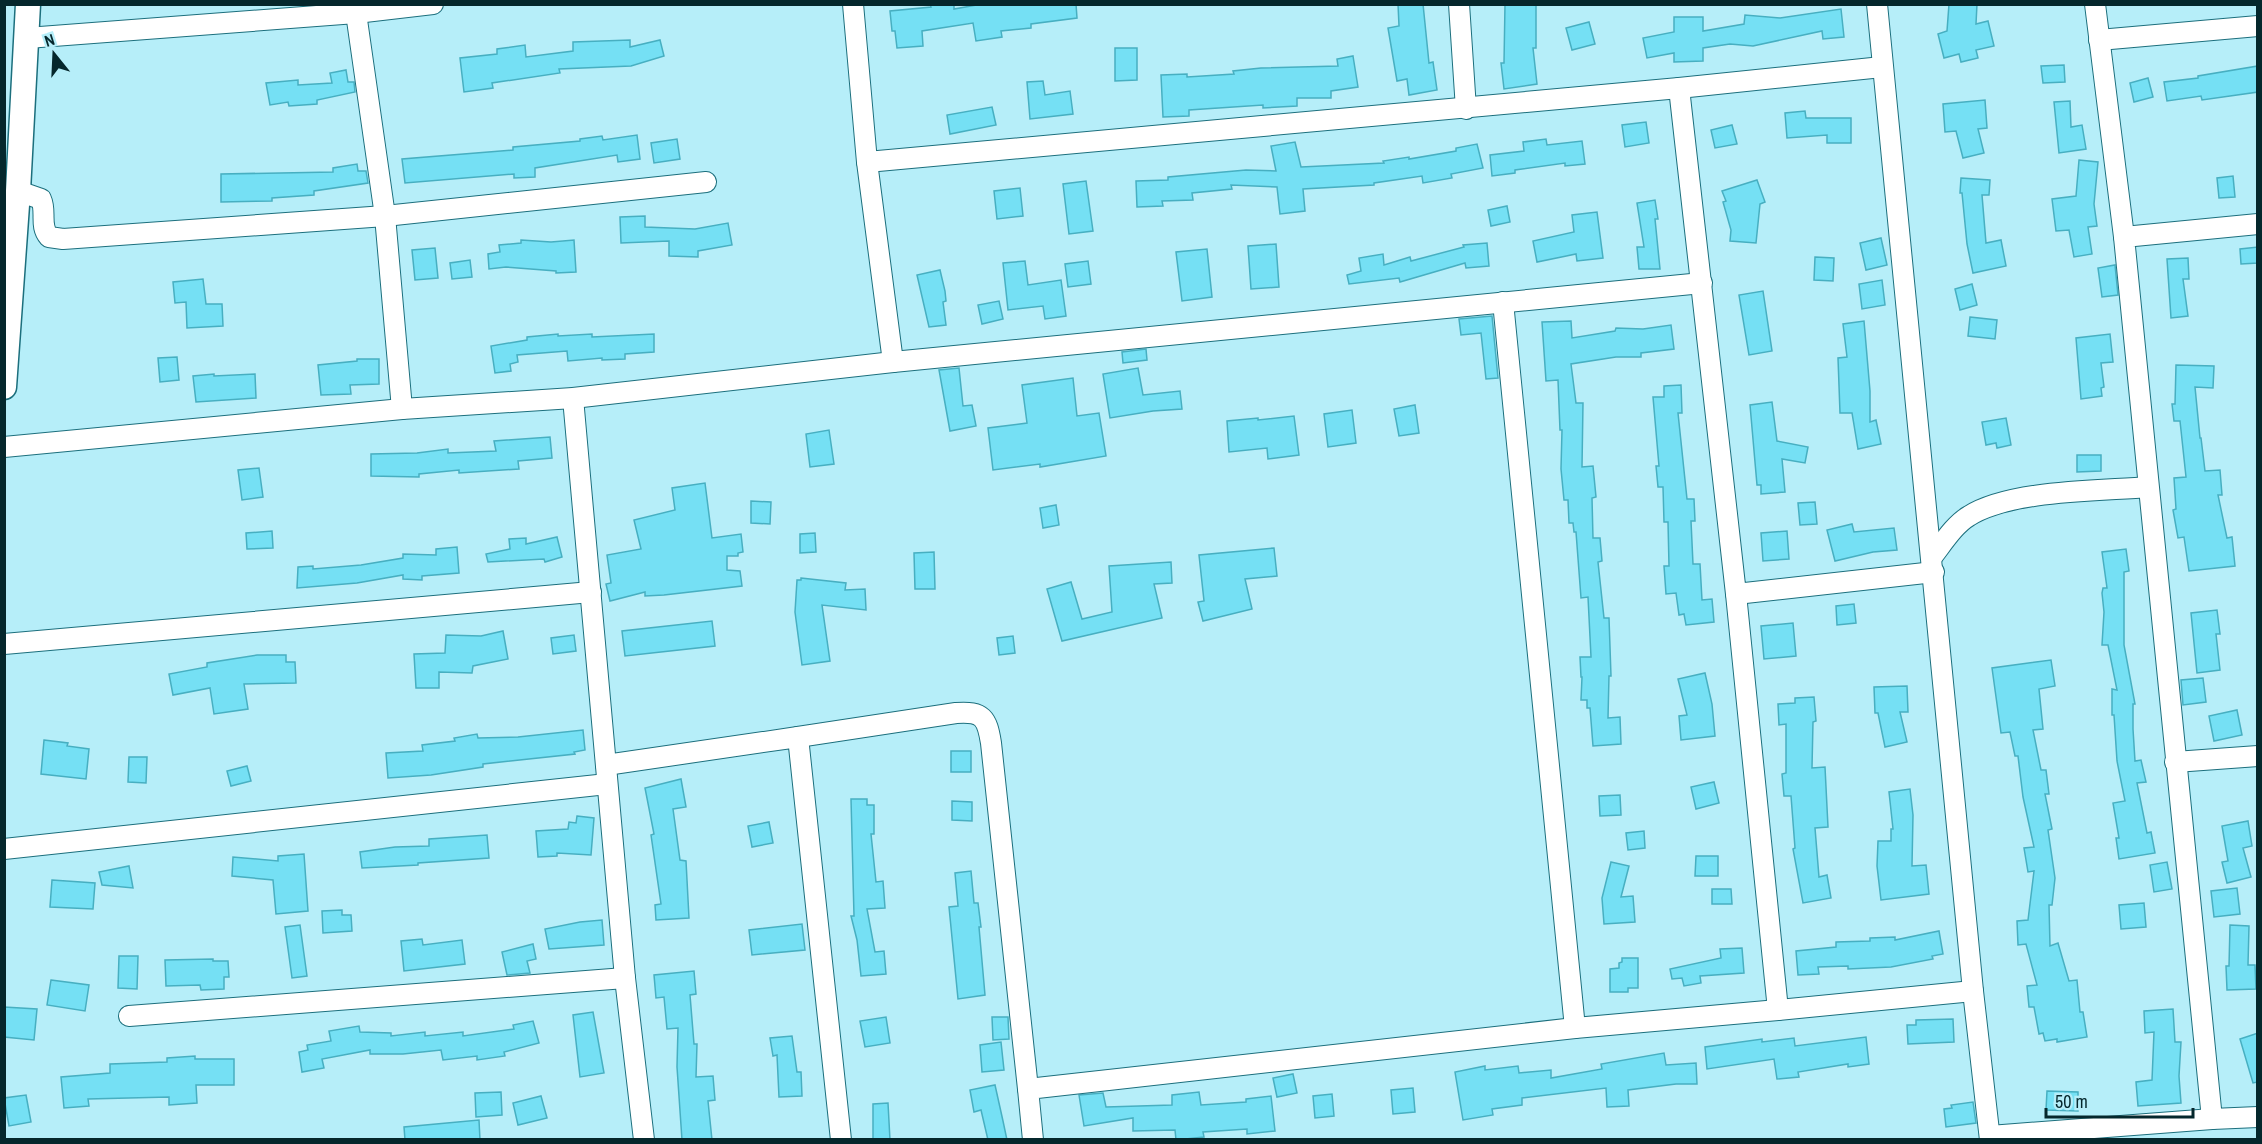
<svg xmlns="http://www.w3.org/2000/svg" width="2262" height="1144" font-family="'Archivo Narrow',sans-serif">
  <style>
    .building { fill: #75e0f4; stroke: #47afc1; stroke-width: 1.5 }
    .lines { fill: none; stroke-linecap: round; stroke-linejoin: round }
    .minor-casing { stroke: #1c6f7d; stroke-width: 22 }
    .tertiary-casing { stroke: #1c6f7d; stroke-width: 27 }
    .minor { stroke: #fff; stroke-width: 20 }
    .tertiary { stroke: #fff; stroke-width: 24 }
  </style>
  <rect width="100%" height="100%" fill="#b6eef9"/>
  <!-- building -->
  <g class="building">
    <path d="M930 4H954V9L982 4H1076L1077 18 1031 24V28L1001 31 1002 37 976 41 973 23 922 31 923 46 897 48 895 31H892L890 11 931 7Z"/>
    <path d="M1398 4H1423L1429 63 1433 62 1437 90 1409 95 1407 79 1397 81 1388 28 1399 26Z"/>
    <path d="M1505 4H1536V48H1533L1537 84 1504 89 1501 63H1504Z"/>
    <path d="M1949 4H1977L1976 24 1988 21 1994 46 1976 50 1978 58 1961 62 1959 54 1944 58 1938 34 1947 31Z"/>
    <path d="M1841 9 1844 37 1823 39 1822 31 1753 46 1730 44 1703 48V61L1674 62V53L1647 58 1643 38 1674 32V17H1703V31L1744 24 1745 15 1780 18Z"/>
    <path d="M1589 22 1595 44 1572 50 1566 28Z"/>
    <path d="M630 40V47L660 40 664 56 631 66 559 69 560 73 492 83 493 88 464 92 460 58 497 54V49L525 45 526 57 573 51V42Z"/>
    <path d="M1115 48H1137V80L1115 81Z"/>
    <path d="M1353 56 1358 87 1331 91V98H1297V106L1263 108V105L1189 110V116L1163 117 1161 75 1187 74V77L1234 74 1233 71 1261 68 1338 66 1337 59Z"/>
    <path d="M2064 65 2065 82 2043 83 2041 66Z"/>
    <path d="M2258 66V92L2202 100 2201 96 2167 101 2164 82 2198 78V76Z"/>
    <path d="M346 70 348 82H354L355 92 317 100V104L289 106 288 102 270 105 266 83 298 80V85L332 83 330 73Z"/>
    <path d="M2148 78 2153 97 2134 102 2130 83Z"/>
    <path d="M1043 81 1045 95 1070 91 1073 114 1030 119 1027 82Z"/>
    <path d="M1985 100 1987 128 1978 129 1984 153 1963 158 1956 131 1945 132 1943 104Z"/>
    <path d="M2070 101 2071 127 2082 125 2086 149 2059 153 2054 102Z"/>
    <path d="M992 107 996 125 950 134 947 115Z"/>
    <path d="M1805 111 1806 118H1851V143H1827V135L1787 138 1785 113Z"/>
    <path d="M1646 122 1649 143 1625 147 1622 125Z"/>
    <path d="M1732 125 1737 144 1715 148 1711 130Z"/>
    <path d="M637 135 640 159 618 162 617 155 535 168V177L514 178V174L405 183 402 159 513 150V147L580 141V139L602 136 603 140Z"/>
    <path d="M677 139 680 159 654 163 651 143Z"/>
    <path d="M1546 139 1547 145 1582 141 1585 164 1565 166V163L1515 170V173L1492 176 1490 155 1524 151 1523 142Z"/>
    <path d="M1295 142 1301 167 1384 163 1383 161 1409 157V159L1456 151V148L1477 144 1483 168 1451 174 1452 178 1423 183 1422 176 1374 183V185L1303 189 1305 211 1280 214 1277 187 1231 185 1232 189 1192 193 1193 200 1162 201 1163 206 1137 207 1136 181 1168 180V177L1246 170 1276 171 1271 146Z"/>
    <path d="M2079 160 2098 162 2094 204 2097 226 2088 227 2092 254 2074 257 2069 230 2056 231 2052 199 2076 196Z"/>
    <path d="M357 164 358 171H366L368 183 314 191V195L272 198V201L221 202V174L333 172V168Z"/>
    <path d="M2233 176 2235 197 2219 198 2217 178Z"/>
    <path d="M1961 178 1990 180 1989 195H1982L1986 243 2001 240 2006 266 1973 273 1967 244 1962 193H1960Z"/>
    <path d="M1757 180 1765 202 1760 204 1756 243 1730 241 1731 230 1723 202 1726 201 1722 191Z"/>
    <path d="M1086 181 1093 231 1069 234 1063 184Z"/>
    <path d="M1020 188 1023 216 997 219 994 191Z"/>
    <path d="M1655 200 1658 219H1655L1660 269H1639L1637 247H1644L1637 203Z"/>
    <path d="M1507 206 1510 222 1491 226 1488 210Z"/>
    <path d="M1597 212 1603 258 1577 261 1576 254 1537 262 1533 241 1574 232 1572 215Z"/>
    <path d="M645 216V227L695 229 728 223 732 245 698 251V257L669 256V241L621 243 620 217Z"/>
    <path d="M1881 238 1887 265 1866 270 1860 243Z"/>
    <path d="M521 240 551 242 574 240 576 272 556 273V271L506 267 489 269 488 254 500 252 499 245 521 243Z"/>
    <path d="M1487 243 1489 266 1466 268 1465 263 1400 282 1399 278 1349 284 1347 275 1361 271 1359 258 1383 254 1384 265 1410 257 1411 261 1464 247 1463 245Z"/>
    <path d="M1276 244 1279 287 1251 289 1248 246Z"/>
    <path d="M2258 247V263L2241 264 2240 249Z"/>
    <path d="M435 248 438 278 415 280 412 250Z"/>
    <path d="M1207 249 1212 297 1182 301 1176 252Z"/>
    <path d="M1815 257 1834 258 1833 281 1814 280Z"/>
    <path d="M2188 258 2189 279H2183L2188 316 2171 318 2167 259Z"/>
    <path d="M470 260 472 277 452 279 450 263Z"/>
    <path d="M1025 261 1028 285 1061 280 1066 316 1045 319 1043 306 1008 310 1003 263Z"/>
    <path d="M1088 261 1091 284 1068 287 1065 264Z"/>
    <path d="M2115 265 2118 295 2102 297 2098 268Z"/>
    <path d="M940 270 945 291 946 301 943 302 946 325 929 327 917 275Z"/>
    <path d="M203 279 206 304H222L223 326 187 328 186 302 175 303 173 282Z"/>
    <path d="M1882 280 1885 305 1862 309 1859 284Z"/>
    <path d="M1972 284 1977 305 1960 310 1955 289Z"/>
    <path d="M1763 291 1772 351 1749 355 1739 295Z"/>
    <path d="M999 301 1003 319 982 324 978 305Z"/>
    <path d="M1492 316 1498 378 1486 379 1481 333 1461 335 1459 319Z"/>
    <path d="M1970 317 1997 320 1995 339 1968 336Z"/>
    <path d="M1571 321 1572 338 1615 331 1616 328 1643 329 1671 325 1674 349 1641 353V357H1616L1571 364 1576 403H1583L1582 467 1593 466 1596 497 1592 498 1593 538H1600L1602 561 1598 562 1604 618H1609L1611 676H1609L1608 718 1620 717 1621 744 1593 746 1590 708H1587V700H1581L1582 677H1581L1580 657H1591L1588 597 1581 598 1576 532H1574L1573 523H1569L1568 500H1564L1561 469 1562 430H1560L1558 380 1546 381 1542 322Z"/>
    <path d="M1864 321 1870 391V422L1876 420 1881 444 1858 449 1852 413H1840L1838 358 1847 357 1843 324Z"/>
    <path d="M558 334V336L592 334V337L654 334V352L625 354V359L602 360V358L568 361 567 351 517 355 518 362 510 364 511 371 495 373 491 346 527 340V337Z"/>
    <path d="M2110 334 2113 362 2101 363 2104 387 2101 388 2102 396 2081 399 2076 338Z"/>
    <path d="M1146 349 1147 360 1123 363 1122 352Z"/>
    <path d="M177 357 179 380 160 382 158 358Z"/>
    <path d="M357 359H379V384L350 385 351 394 321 395 318 365 357 361Z"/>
    <path d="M2176 365 2214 366 2213 388 2195 387 2200 438H2201L2205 471 2220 470 2222 495H2218L2227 538 2232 537 2235 566 2189 571 2184 537 2178 538 2173 510 2176 509 2174 478 2186 477 2180 421H2174L2172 404H2175Z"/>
    <path d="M959 368 963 406 972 405 976 426 950 431 939 370Z"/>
    <path d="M1138 368 1143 395 1180 391 1182 409 1153 411 1110 418 1103 374Z"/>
    <path d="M214 374V376L255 374 256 398 196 402 193 376Z"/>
    <path d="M1073 378 1077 416 1099 413 1106 456 1040 467V464L993 470 988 428 1027 423 1022 385Z"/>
    <path d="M1681 385 1682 413H1678L1687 499H1694L1695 521H1691L1693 564H1700L1702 600 1712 599 1714 622 1686 625 1684 614 1679 615 1676 593 1666 594 1664 566H1669L1668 522H1664L1663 487H1658L1656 466H1659L1653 397H1664V386Z"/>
    <path d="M1772 402 1777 441 1808 447 1805 463 1782 459 1785 492 1761 494V485H1757L1750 405Z"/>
    <path d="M1415 405 1419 433 1399 436 1394 409Z"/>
    <path d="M1352 410 1356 443 1328 447 1324 414Z"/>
    <path d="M1294 416 1299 455 1268 459 1267 448 1229 452 1227 421 1258 418V420Z"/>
    <path d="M2006 418 2011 445 1997 448 1996 443 1986 445 1982 422Z"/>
    <path d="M829 430 834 464 810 467 806 434Z"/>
    <path d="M550 437 552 458 518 461 519 469 459 473V470L419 474V477L371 476V454L417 453 448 449V453L496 451 494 441Z"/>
    <path d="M2077 455H2101V471L2077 472Z"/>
    <path d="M259 468 263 497 242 500 238 470Z"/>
    <path d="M705 483 712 538 741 534 743 552 738 553V556H727V570L740 571 742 586 664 595 645 596V592L610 601 606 584 611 583 607 555 641 549 634 520 675 510 672 488Z"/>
    <path d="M751 501 771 502 770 524 751 523Z"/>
    <path d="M1815 502 1817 524 1800 525 1798 503Z"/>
    <path d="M1056 505 1059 525 1043 528 1040 508Z"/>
    <path d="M1852 524 1854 532 1894 528 1897 550 1873 552 1835 561 1827 530Z"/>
    <path d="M272 531 273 548 247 549 246 533Z"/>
    <path d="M1787 531 1789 559 1763 561 1761 533Z"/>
    <path d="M815 533 816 552 800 553V534Z"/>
    <path d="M557 537 562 557 545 562 544 559 488 562 486 554 510 549 509 539 526 538V544Z"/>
    <path d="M457 547 459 573 422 576V580L403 579V575L357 583 297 588 298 567 313 566V569L361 565 403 558V554L436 555V549Z"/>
    <path d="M1274 548 1277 576 1245 579 1252 609 1203 621 1198 602 1204 601 1199 555Z"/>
    <path d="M2126 549 2129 571 2124 572V645L2135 704H2133V729L2135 761 2141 760 2146 782 2137 783 2147 833 2151 832 2155 853 2119 859 2116 838H2119L2113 803 2125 801 2117 761 2114 715H2112V689L2117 690 2108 645H2102L2104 612 2102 593 2103 588H2107L2102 552Z"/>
    <path d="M934 552 935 589H915L914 553Z"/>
    <path d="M1171 562 1172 583 1154 584 1162 618 1062 641 1047 589 1071 582 1082 619 1112 612 1109 566Z"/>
    <path d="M801 578 846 583 845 590 865 589 866 610 822 605 830 661 802 665 795 612 797 580H801Z"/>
    <path d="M1854 604 1856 623 1837 625 1836 606Z"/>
    <path d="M2217 610 2220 634H2216L2220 670 2197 673 2191 613Z"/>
    <path d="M712 621 715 646 625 656 622 631Z"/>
    <path d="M1793 623 1796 656 1764 659 1761 626Z"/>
    <path d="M503 631 508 659 473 666 472 673 439 672V688H416L414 654 445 653 446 635 481 636Z"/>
    <path d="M574 635 576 651 553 654 551 638Z"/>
    <path d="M1013 636 1015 653 999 655 997 638Z"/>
    <path d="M257 655H286V662H295L296 683 244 684 248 709 214 714 210 688 173 695 169 674 207 667V663Z"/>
    <path d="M2051 660 2055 686 2039 689 2043 729 2033 730 2041 770H2046L2049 794H2045L2052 829 2048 830 2055 878 2052 905H2049L2050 946 2058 943 2069 981 2077 980 2080 1012H2083L2087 1037 2057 1042V1039L2045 1041 2043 1033 2039 1034 2034 1007H2029L2027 986 2037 985 2026 944 2018 945 2017 921 2028 920 2034 871 2028 872 2024 848 2034 847 2023 797 2018 756H2015L2010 732 2001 733 1992 668Z"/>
    <path d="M1705 673 1712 704 1715 736 1681 740 1679 716 1687 715 1678 679Z"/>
    <path d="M2203 678 2206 702 2183 705 2181 680Z"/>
    <path d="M1907 686 1908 712H1900L1907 742 1885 747 1878 713H1875L1874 687Z"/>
    <path d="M1814 697 1816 721 1813 722 1812 768 1825 767 1828 827 1815 828 1819 877 1827 875 1831 898 1803 903 1793 849 1795 848 1791 796H1784L1782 774 1786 773V724L1779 725 1778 704 1795 703V698Z"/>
    <path d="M2237 710 2242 735 2214 741 2209 716Z"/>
    <path d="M583 730 585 750 574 752 575 754 483 764V767L431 775 388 778 386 753 423 751 422 745 455 741 454 738 477 734 478 738 518 737Z"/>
    <path d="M44 740 68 743 67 746 89 749 86 779 41 774Z"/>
    <rect x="951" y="751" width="20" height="21"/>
    <path d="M129 757H147L146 783 128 782Z"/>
    <path d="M247 766 251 781 231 786 227 771Z"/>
    <path d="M681 779 686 807 673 809 680 860 686 861 689 918 656 920 655 905 661 904 651 835 654 834 645 788Z"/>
    <path d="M1714 782 1719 803 1696 809 1691 787Z"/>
    <path d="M1910 789 1913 815 1912 866 1926 865 1929 894 1881 900 1877 866 1878 841H1891V829H1893L1889 792Z"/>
    <path d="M1620 795 1621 815 1600 816 1599 796Z"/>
    <path d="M851 799H867V805H874V834H871L876 882 883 881 885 908 867 909 875 952 884 951 886 974 861 976 857 940 851 916H854Z"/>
    <path d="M952 801 972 802V821L952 820Z"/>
    <path d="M577 816 594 818 591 855 557 853V856L538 857 536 831 568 829 569 822 576 823Z"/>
    <path d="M2248 821 2252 846 2243 848 2251 877 2227 883 2222 862 2228 861 2222 826Z"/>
    <path d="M769 822 773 843 752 847 748 826Z"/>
    <path d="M1644 831 1645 848 1628 850 1626 833Z"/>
    <path d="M487 835 489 858 418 863V865L362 868 360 852 395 847 429 846V839Z"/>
    <path d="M304 854 308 911 276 914 273 880 232 876 233 857 278 861V856Z"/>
    <path d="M1696 856H1718V876H1695Z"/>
    <path d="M1611 862 1629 866 1621 897 1633 896 1635 922 1604 924 1602 898Z"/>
    <path d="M2167 862 2172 889 2154 892 2150 865Z"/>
    <path d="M129 866 133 888 102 885 99 872Z"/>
    <path d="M971 871 974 903H978L981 927H979L985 995 958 999 949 907 958 906 955 873Z"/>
    <path d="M52 880 95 883 93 909 50 907Z"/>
    <path d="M2237 888 2240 914 2214 917 2211 891Z"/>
    <path d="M1712 889H1731L1732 904H1712Z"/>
    <path d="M2144 903 2146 927 2121 929 2119 905Z"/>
    <path d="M342 910V915H351L352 931 323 933 322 911Z"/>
    <path d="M602 920 604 945 549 949 545 929 580 922Z"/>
    <path d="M802 924 805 950 752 955 749 930Z"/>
    <path d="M300 925 307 976 292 978 285 927Z"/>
    <path d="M2230 925 2249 926 2248 965H2255L2256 989 2227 990 2226 966H2229Z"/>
    <path d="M1939 931 1943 954 1932 956 1933 959 1891 967 1848 969V966L1818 967 1819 974 1798 975 1796 951 1836 947V942L1870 941V938L1895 937V940Z"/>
    <path d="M422 939 423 945 462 940 465 964 404 971 401 941Z"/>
    <path d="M533 944 536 959 527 961 530 973 507 975 502 952Z"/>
    <path d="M1742 948 1744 973 1700 976 1701 983 1684 986 1682 978 1672 979 1670 969 1721 958 1720 949Z"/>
    <path d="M119 956H138L137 989 118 988Z"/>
    <path d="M1622 958H1638V988H1628V992H1610V969L1619 968V963L1622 962Z"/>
    <path d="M213 959V961H228L229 977H224V989L201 990 200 985 166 986 165 960Z"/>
    <path d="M694 971 696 994 690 995 694 1044H697L696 1077 713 1076 715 1100 708 1101 712 1140H682L677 1067 678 1028 667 1029 664 997 656 998 654 975Z"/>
    <path d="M51 980 89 985 85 1011 47 1005Z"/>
    <path d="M4 1007 37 1009 34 1040 4 1037Z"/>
    <path d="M2173 1009 2175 1042H2181L2179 1076 2181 1103 2138 1106 2136 1082 2152 1080 2154 1032 2145 1033 2144 1011Z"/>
    <path d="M593 1012 604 1073 580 1077 573 1015Z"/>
    <path d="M886 1017 890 1043 865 1047 860 1021Z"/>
    <path d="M992 1017H1008L1009 1039 993 1040Z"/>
    <path d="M1953 1019 1954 1042 1908 1044 1907 1025H1916V1020Z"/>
    <path d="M533 1021 539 1043 504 1052 505 1056 477 1060V1056L443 1060 441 1050 403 1054H370V1050L322 1059 324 1068 302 1072 299 1052 308 1050 307 1045 331 1041 329 1031 359 1026 360 1032 391 1033V1036L425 1032V1036L463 1032V1036L514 1029 513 1025Z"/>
    <path d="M2258 1033V1082L2253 1083 2240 1039Z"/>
    <path d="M792 1036 797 1072H801L802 1096 779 1097 777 1055 773 1056 770 1038Z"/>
    <path d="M1866 1037 1869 1064 1848 1067V1064L1798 1072 1799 1077 1777 1079 1774 1059 1707 1069 1705 1047 1762 1039V1042L1794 1038 1795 1046Z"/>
    <path d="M1001 1042 1004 1070 982 1072 980 1045Z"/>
    <path d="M1664 1053 1666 1065 1696 1063 1697 1084H1676L1628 1090 1629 1106 1607 1107 1606 1088 1522 1098V1105L1492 1109 1493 1115 1463 1120 1455 1072 1485 1066V1070L1518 1066 1519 1073 1551 1070V1078L1602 1069 1601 1064Z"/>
    <path d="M195 1056V1059H234V1085H196L197 1103 169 1105V1097L88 1099 89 1106 64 1108 61 1077 110 1073V1064L167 1062V1058Z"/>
    <path d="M1293 1074 1297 1093 1277 1097 1273 1078Z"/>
    <path d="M995 1085 1003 1121 1007 1140H988L981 1110 974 1112 970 1090Z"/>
    <path d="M1413 1088 1415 1112 1393 1114 1391 1090Z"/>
    <path d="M2047 1091 2078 1092V1111L2046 1110Z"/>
    <path d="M501 1092 502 1115 476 1117 475 1093Z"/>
    <path d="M1199 1092 1201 1105 1246 1102V1099L1271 1096 1275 1131 1247 1134V1129L1203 1132 1204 1137 1176 1140 1175 1130 1133 1131V1118L1084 1126 1079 1095 1103 1093 1106 1107 1172 1105V1095Z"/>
    <path d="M1332 1094 1334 1116 1315 1118 1313 1096Z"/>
    <path d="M26 1095 31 1122 9 1126 4 1098Z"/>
    <path d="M541 1096 547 1118 518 1125 513 1103Z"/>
    <path d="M1973 1102 1976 1123 1946 1127 1944 1109 1952 1108 1951 1105Z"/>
    <path d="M888 1103 890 1140H873V1104Z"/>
    <path d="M479 1120 480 1140H405L404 1127Z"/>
  </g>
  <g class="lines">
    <!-- minor casing -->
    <g class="minor-casing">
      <g id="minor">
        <path d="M853 4 867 162 1679 88"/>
        <path d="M1459 4 1466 109"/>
        <path d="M1877 4 1973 991 1990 1140"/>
        <path d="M2095 4 2124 237"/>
        <path d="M356 13 385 216 402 409"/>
        <path d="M27 38 356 13 433 4"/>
        <path d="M2099 40 2258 26"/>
        <path d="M1882 67 1679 88 1736 594 1934 572"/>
        <path d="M867 162 893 362"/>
        <path d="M18 191 41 199C47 212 39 226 49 237L63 239 385 216 706 182"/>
        <path d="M2258 224 2124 237 2212 1119 2258 1117"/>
        <path d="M1503 302 1575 1028"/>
        <path d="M573 398 625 978 644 1140"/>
        <path d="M4 447 402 409 573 398 893 362 1702 283"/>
        <path d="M1932 557C1943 543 1954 525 1969 516 2010 490 2099 491 2148 487"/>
        <path d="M1736 594 1778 1010 1973 991"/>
        <path d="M4 644 591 592"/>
        <path d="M798 737 956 713C983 711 987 718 991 743L1028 1089"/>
        <path d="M2175 762 2258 756"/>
        <path d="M606 765 798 737 841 1140"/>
        <path d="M4 849 607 784"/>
        <path d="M129 1016 625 978"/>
        <path d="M1990 1136 2212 1119"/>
        <path d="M1033 1140 1028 1089 1575 1028 1778 1010"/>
      </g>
    </g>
    <!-- tertiary casing -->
    <g class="tertiary-casing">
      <path id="tertiary" d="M4 387 18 191 28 4"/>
    </g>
    <!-- minor -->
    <use href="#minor" class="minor"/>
    <!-- tertiary -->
    <use href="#tertiary" class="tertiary"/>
  </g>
  <!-- border -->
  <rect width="2262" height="1144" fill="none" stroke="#05272c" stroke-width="12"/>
  <!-- north arrow -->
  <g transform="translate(54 54) rotate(342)" stroke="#b6eef9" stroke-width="4.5" paint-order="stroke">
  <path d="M0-4.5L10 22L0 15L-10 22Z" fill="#05272c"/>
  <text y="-9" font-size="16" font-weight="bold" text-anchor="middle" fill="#05272c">N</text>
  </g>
  <!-- scale -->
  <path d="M2046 1108v9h147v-9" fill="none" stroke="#05272c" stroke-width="3"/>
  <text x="2055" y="1108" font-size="18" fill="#05272c" stroke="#b6eef9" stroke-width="4.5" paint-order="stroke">50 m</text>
</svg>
